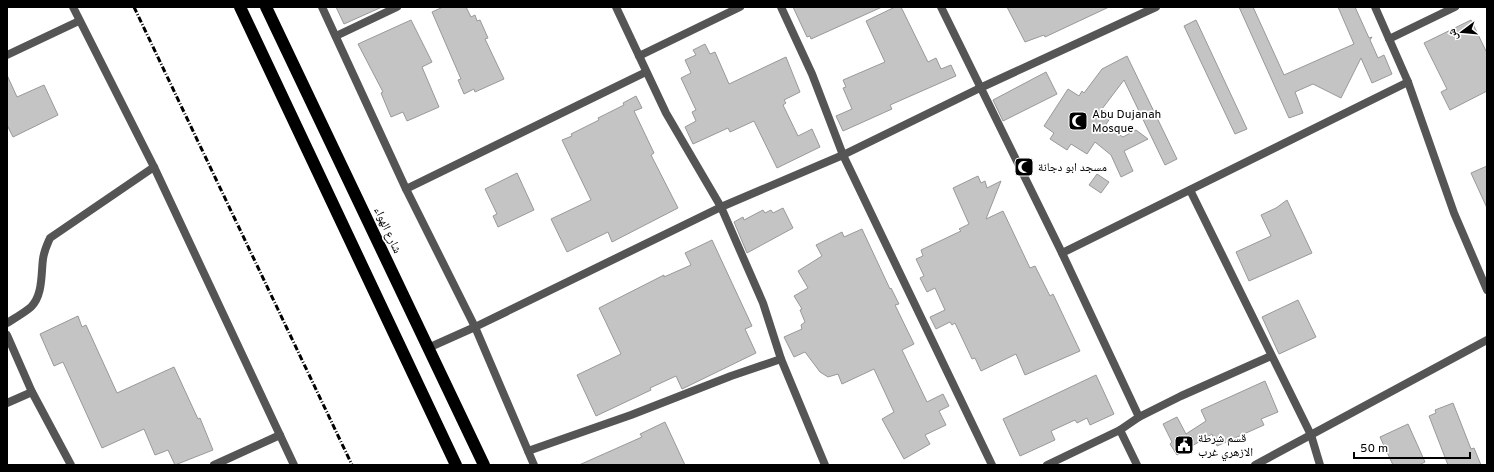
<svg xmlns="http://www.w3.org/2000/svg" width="1494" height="472" font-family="Overpass,'Noto Naskh Arabic',sans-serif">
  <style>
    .building { fill: #c4c4c4; stroke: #999 }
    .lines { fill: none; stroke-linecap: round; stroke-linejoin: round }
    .street { stroke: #555; stroke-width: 8 }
    .highway { stroke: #000; stroke-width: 12 }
    .rail { stroke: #000; stroke-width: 3; stroke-dasharray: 6 2 1 2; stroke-linecap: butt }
    .labels { text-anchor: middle; stroke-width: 3.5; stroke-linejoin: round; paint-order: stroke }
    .poi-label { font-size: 12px; fill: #000; stroke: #fff; text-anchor: start }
    .street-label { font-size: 12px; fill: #000; stroke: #fff }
  </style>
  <rect width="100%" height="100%" fill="#fff"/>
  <!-- building -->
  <g class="building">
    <path d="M336 7H382L344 24Z"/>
    <path d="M443 7H466L471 17 475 15 477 21 480 20 488 38 485 39 504 79 475 92 474 89 464 94 458 80 461 79 432 12Z"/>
    <path d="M793 7H882L811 39 810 36 807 37Z"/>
    <path d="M895 7H901L928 62 936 58 941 69 951 65 956 76 890 105 892 109 843 131 836 116 852 109 843 88 846 87 843 80 885 62 866 21Z"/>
    <path d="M1007 7H1109L1045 37 1044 35 1025 42Z"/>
    <path d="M1239 7H1253L1284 75 1354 44 1338 7H1355L1369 38 1372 37 1370 40 1378 58 1384 55 1392 74 1372 83 1361 58 1341 98 1313 84 1295 92 1303 113 1289 118Z"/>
    <path d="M411 20 432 62 422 67 439 107 407 121 403 112 391 117 381 93 383 92 358 44Z"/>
    <path d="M1196 20 1247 129 1235 134 1184 26Z"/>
    <path d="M1471 20 1487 53V91L1450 110 1441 92 1447 89 1424 43Z"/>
    <path d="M705 44 710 54 715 52 729 84 786 57 800 92 784 100 786 103 783 105 798 136 812 129 820 147 777 168 754 121 730 132 728 128 693 144 685 127 696 121 692 112 696 110 681 78 691 73 685 60 696 55 693 50Z"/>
    <path d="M1127 56 1177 159 1165 165 1124 80 1102 109 1112 115 1105 126 1123 137 1136 130 1148 139 1124 151 1133 171 1121 177 1111 155 1095 142 1087 154 1071 144 1067 150 1050 139 1054 133 1044 126 1068 89 1079 96 1082 91 1084 93 1102 69Z"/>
    <path d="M1046 72 1057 94 1003 121 993 100Z"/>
    <path d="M7 75 17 97 44 85 58 115 13 137 7 125Z"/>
    <path d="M636 96 642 108 634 111 654 153 651 155 678 208 612 242 608 232 567 252 551 219 591 200 562 140 572 136 571 134 599 120 598 118 624 105 623 103Z"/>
    <path d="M1487 166V208L1471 173Z"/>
    <path d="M517 173 534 210 498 227 493 216 497 214 485 189Z"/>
    <path d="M1097 174 1109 182 1101 193 1089 185Z"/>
    <path d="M978 176 981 183 985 181 987 188 1001 181 986 219 1003 211 1030 268 1035 266 1050 296 1053 294 1080 351 1025 375 1016 354 981 371 975 358 972 359 955 323 952 325 950 322 936 329 930 317 945 310 935 288 927 292 920 278 924 276 916 259 923 256 921 250 961 231 959 229 969 224 953 188Z"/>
    <path d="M1287 200 1312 253 1249 281 1236 252 1271 236 1261 215 1276 208Z"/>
    <path d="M783 208 793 228 747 253 734 222 743 217 744 220 763 210 765 213 771 210 773 213Z"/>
    <path d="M862 229 890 289 891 288 899 304 895 305 914 344 902 350 927 402 943 394 949 406 939 411 946 425 925 435 930 444 904 459 882 419 894 412 874 369 842 384 838 374 828 377 820 372 805 352 794 357 784 337 802 329 801 325 805 322 800 310 802 309 794 296 808 288 798 271 822 256 816 245 842 232 844 237Z"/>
    <path d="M712 240 752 326 745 329 756 353 682 389 676 376 650 388 651 390 596 416 577 375 621 354 599 308 664 275V277L691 265 685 253Z"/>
    <path d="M1298 300 1316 337 1279 354 1262 317Z"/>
    <path d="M78 316 82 327 86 325 117 393 174 367 198 419 200 418 213 450 175 465 168 450 155 455 144 429 102 448 63 362 54 366 40 334Z"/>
    <path d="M1096 375 1114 414 1090 425 1087 418 1077 423 1075 420 1051 431 1055 440 1020 456 1003 419Z"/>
    <path d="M1265 381 1278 412 1261 419 1264 425 1217 446 1212 434 1177 455 1170 444 1172 442 1163 424 1177 417 1186 434 1206 421 1201 410Z"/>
    <path d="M1453 403 1471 449 1474 448 1481 465H1448L1429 416 1436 413 1435 410Z"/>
    <path d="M665 422 685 465H579L642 437 640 434Z"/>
    <path d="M1408 424 1425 462 1419 465H1393L1380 437Z"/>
  </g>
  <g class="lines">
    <!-- street -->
    <g class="street">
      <path d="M73 7 154 167 294 465"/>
      <path d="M322 7 406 189 475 327 534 465"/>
      <path d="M616 7 666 113 721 207 763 303 781 359 825 465"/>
      <path d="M781 7 812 74 843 155 992 465"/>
      <path d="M941 7 1062 253 1139 417 1120 430 1137 465"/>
      <path d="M1375 7 1408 82 1454 213 1487 290"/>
      <path d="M336 36 397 7"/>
      <path d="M1389 39 1455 7"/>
      <path d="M7 55 79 21"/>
      <path d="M639 56 740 7"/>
      <path d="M406 189 646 72"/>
      <path d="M1190 190 1311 435 1320 465"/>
      <path d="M1062 253 1408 82"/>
      <path d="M7 323C15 318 24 313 31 307 43 295 41 274 43 259 44 251 47 245 50 238L154 167"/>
      <path d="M7 335 32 392 71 465"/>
      <path d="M428 348 475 327 721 207 843 155 980 88 1156 7"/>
      <path d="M7 403 32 392"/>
      <path d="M1139 417 1181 396 1271 356"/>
      <path d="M528 451 631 415 731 376 781 359"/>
      <path d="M214 465 280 435"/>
      <path d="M1047 465 1120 430"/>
      <path d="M1255 465 1487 340"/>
    </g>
    <!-- highway -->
    <g class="highway">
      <path d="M240 7 456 465"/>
      <path d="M266 7 484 465"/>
    </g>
    <!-- rail -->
    <path class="rail" d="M134 7 352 465"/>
  </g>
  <!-- icons -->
  <defs>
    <g id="mosque-square" transform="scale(1)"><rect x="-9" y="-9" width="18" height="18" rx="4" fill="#000" stroke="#fff"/><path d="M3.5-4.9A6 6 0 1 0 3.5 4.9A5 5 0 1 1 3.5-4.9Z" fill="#fff"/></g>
    <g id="civic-square" transform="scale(1)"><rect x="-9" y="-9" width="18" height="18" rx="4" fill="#000" stroke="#fff"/><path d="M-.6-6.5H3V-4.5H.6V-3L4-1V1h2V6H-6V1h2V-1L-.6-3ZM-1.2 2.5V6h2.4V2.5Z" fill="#fff"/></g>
  </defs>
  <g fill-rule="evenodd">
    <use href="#mosque-square" x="1078" y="121"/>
    <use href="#mosque-square" x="1024" y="167"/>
    <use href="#civic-square" x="1184" y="445"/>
  </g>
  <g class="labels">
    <!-- poi labels -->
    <g class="poi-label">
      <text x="1092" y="118">Abu Dujanah<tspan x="1092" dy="14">Mosque</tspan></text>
      <text x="1038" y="171">مسجد ابو دجانة</text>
      <text x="1198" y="442">قسم شرطة<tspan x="1198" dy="14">الازهري غرب</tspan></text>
    </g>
    <!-- street labels -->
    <g class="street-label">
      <text transform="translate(388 230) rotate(65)" y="4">شارع الهواء</text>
    </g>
  </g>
  <!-- border -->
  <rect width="1494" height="472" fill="none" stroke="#000000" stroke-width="16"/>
  <!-- north arrow -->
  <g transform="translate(1462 32) rotate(254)" stroke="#ffffff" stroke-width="3" paint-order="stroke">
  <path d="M0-3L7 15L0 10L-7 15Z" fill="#000000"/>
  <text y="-6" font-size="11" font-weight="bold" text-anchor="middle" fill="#000000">ش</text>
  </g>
  <!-- scale -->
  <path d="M1354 452v6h116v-6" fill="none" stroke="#000000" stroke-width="2"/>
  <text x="1360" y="452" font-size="12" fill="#000000" stroke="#ffffff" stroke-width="3" paint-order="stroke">50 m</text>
</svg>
